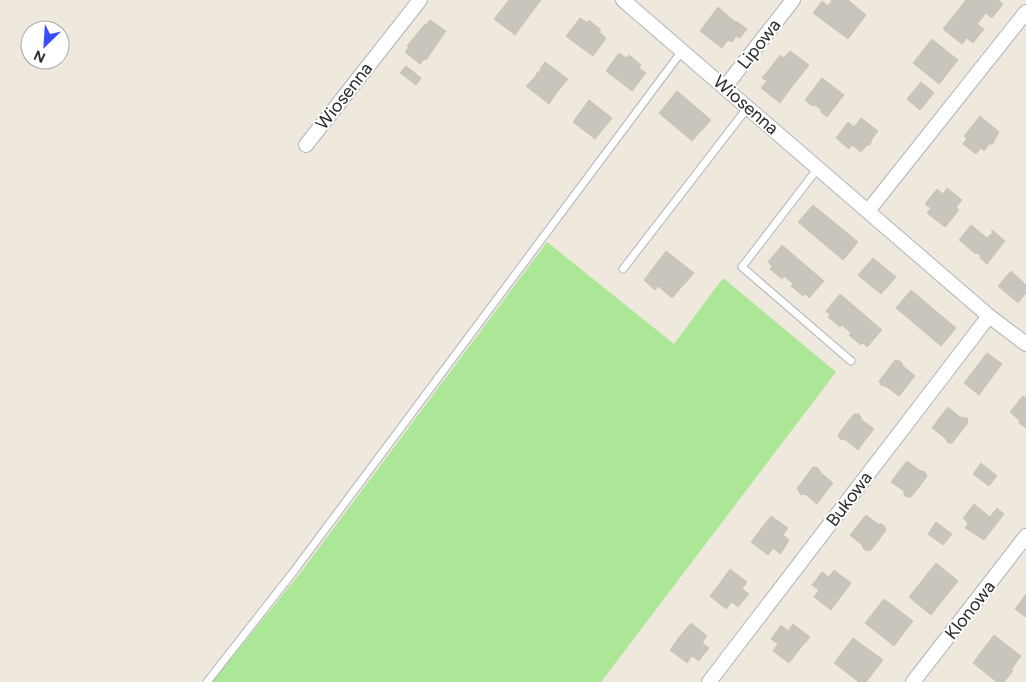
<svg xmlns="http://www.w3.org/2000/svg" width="1026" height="682" font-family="Figtree,sans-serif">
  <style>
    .green { fill: #ace797 }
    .building { fill: #c9c5bc; stroke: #cac4b6 }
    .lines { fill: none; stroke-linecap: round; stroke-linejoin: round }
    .service-casing { stroke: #b1b2c0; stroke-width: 9 }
    .minor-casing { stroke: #b1b2c0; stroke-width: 16 }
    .service { stroke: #fff; stroke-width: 7 }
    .minor { stroke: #fff; stroke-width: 14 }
    .labels { text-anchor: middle; stroke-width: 4; stroke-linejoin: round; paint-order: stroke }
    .street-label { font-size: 18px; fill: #2b2b2b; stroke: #fff }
  </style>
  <rect width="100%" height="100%" fill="#eee8dd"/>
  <!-- green -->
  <path class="green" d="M547 242 674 344 723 278 836 372 601 682H212L301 572Z"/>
  <!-- building -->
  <g class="building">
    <path d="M509 0H541L515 35 494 19Z"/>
    <path d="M832 0H848L866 15 848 39 813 13 822 1 828 6Z"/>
    <path d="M966 0H998L1003 4 992 18 986 13 977 24 984 29 973 43 967 38 962 44 943 29Z"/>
    <path d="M718 7 735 22 736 21 747 29 740 38 736 36 732 42 728 40 722 48 700 31Z"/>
    <path d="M580 18 587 23 589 20 595 25 579 46 566 36Z"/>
    <path d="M430 20 446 31 426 60 424 59 420 64 405 52 409 47 407 46 425 24 426 25Z"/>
    <path d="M595 25 601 30 599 32 606 38 593 56 579 46Z"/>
    <path d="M932 39 958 60 939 84 913 63Z"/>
    <path d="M790 51 809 65 794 84 771 67 780 55 784 58Z"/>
    <path d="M619 53 626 58 629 55 635 60 619 81 606 71Z"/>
    <path d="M635 60 641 65 639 68 646 73 632 91 619 81Z"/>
    <path d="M545 62 568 79 558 91 536 74 541 70 540 69Z"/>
    <path d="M406 66 421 78 416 85 400 73Z"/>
    <path d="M771 67 794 84 780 103 761 88 767 81 762 78Z"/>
    <path d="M536 74 558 91 549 104 526 86 536 76Z"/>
    <path d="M822 78 844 95 827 117 821 112V109L815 105 812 106 805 100Z"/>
    <path d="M921 82 934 93 920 110 907 99Z"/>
    <path d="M677 91 711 120 692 141 659 113Z"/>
    <path d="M589 100 612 118 595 139 573 122Z"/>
    <path d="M980 116 999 132 992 145 990 143 984 151 981 148 976 154 963 144 967 138 964 136Z"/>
    <path d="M861 118 878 131 872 139 870 145H867L861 152 852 145 849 149 836 138 848 122 854 127Z"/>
    <path d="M947 188 962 200 956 207 959 210 945 227 927 213 931 208 925 204 937 189 943 194Z"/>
    <path d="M813 205 858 242 843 260 798 222Z"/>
    <path d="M971 225 987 238 993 232 991 229 1005 241 987 264 980 258 981 256 977 253 976 254 959 240Z"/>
    <path d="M782 245 824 281 809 298 805 294 803 296 791 286 793 284 784 276 782 279 770 269 772 266 768 262Z"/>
    <path d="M666 251 694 273 672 298 658 286 655 290 644 280Z"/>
    <path d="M873 258 896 277 881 294 858 275Z"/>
    <path d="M1011 271 1026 285V293L1018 303 998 286Z"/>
    <path d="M911 290 956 328 941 346 896 308Z"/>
    <path d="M840 294 882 330 867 347 863 343 861 345 849 335 851 333 842 325 840 327 828 317 830 315 826 311Z"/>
    <path d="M987 353 1002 364 979 395 964 383Z"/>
    <path d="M895 360 900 361 902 363 903 366 915 376 907 386 887 371Z"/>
    <path d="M887 371 907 386 899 396 887 387 881 385 879 381Z"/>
    <path d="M1023 396 1026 398V428L1019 423 1020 421 1010 412Z"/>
    <path d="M948 407 960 417 967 418 968 423 960 433 940 417Z"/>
    <path d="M854 414H859L862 420 874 429 866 439 846 424Z"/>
    <path d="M940 417 960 433 952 443H948L945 438 932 428Z"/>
    <path d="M846 424 866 439 858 450 846 440 840 439 838 435Z"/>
    <path d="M907 461 919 470 925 472 927 476 919 487 899 471Z"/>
    <path d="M981 463 997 476 989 486 973 474Z"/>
    <path d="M813 467 818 468 821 473 833 483 825 493 805 478Z"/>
    <path d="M899 471 919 487 911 497H907L904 495V491L891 482Z"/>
    <path d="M805 478 825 493 817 504 805 494 801 495 799 492 797 488Z"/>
    <path d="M974 504 990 517 997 508 1004 514 984 540 965 528 968 523 963 518Z"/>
    <path d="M866 515 878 524H882L884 526 886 530 878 541 858 525Z"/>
    <path d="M771 516 788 528 783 535 789 540 785 547 761 529Z"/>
    <path d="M936 522 952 534 943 545 928 534Z"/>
    <path d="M858 525 878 541 870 551 865 550 863 548 862 545 850 535Z"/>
    <path d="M761 529 785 547 780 554 773 548 768 555 751 542Z"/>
    <path d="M936 563 958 581 931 615 909 597Z"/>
    <path d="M730 569 747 582 742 589 749 594 743 601 720 583Z"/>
    <path d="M834 570 851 583 831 610 814 597 819 590 812 585 822 572 829 577Z"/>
    <path d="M720 583 743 601 738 607 732 602 726 609 710 596Z"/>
    <path d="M1026 594V617L1015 609Z"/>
    <path d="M884 599 913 621 894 646 865 623Z"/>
    <path d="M691 623 707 636 702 643 709 648 704 654 680 636Z"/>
    <path d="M793 624 810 637 799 650 776 632 781 625 788 631Z"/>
    <path d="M776 632 799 650 789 663 773 651 778 644 771 639Z"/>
    <path d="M994 635 1021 656 1011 670 1013 671 1004 682H997L973 663Z"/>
    <path d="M680 636 704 654 699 661 692 656 687 663 670 650Z"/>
    <path d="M853 638 883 660 866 682H859L834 663Z"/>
  </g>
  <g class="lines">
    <!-- service casing -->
    <g class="service-casing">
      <g id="service">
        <path d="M818 168 742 267 851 361"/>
        <path d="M623 269 748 107"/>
        <path d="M207 682 294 571 682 51"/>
      </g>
    </g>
    <!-- minor casing -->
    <g class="minor-casing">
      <g id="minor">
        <path d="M623 0 989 316 1026 344"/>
        <path d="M725 87 793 0"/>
        <path d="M306 145 420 0"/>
        <path d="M868 211 1026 12"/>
        <path d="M709 682 989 316"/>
        <path d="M913 682 1026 536"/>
      </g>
    </g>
    <!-- service -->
    <use href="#service" class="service"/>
    <!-- minor -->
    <use href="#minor" class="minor"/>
  </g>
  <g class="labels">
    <!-- street labels -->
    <g class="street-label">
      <text transform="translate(759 44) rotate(-52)" y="6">Lipowa</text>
      <text transform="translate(344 96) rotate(-52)" y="6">Wiosenna</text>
      <text transform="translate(746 105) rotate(41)" y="6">Wiosenna</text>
      <text transform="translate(849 499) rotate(-53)" y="6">Bukowa</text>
      <text transform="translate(970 610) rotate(-52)" y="6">Klonowa</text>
    </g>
  </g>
  <!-- north arrow -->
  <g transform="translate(45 45) rotate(205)"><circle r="24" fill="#ffffff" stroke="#aaaaaa"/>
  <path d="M0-4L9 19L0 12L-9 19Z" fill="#394eff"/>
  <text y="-8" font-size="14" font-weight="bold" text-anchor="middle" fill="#2b2b2b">N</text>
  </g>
</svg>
